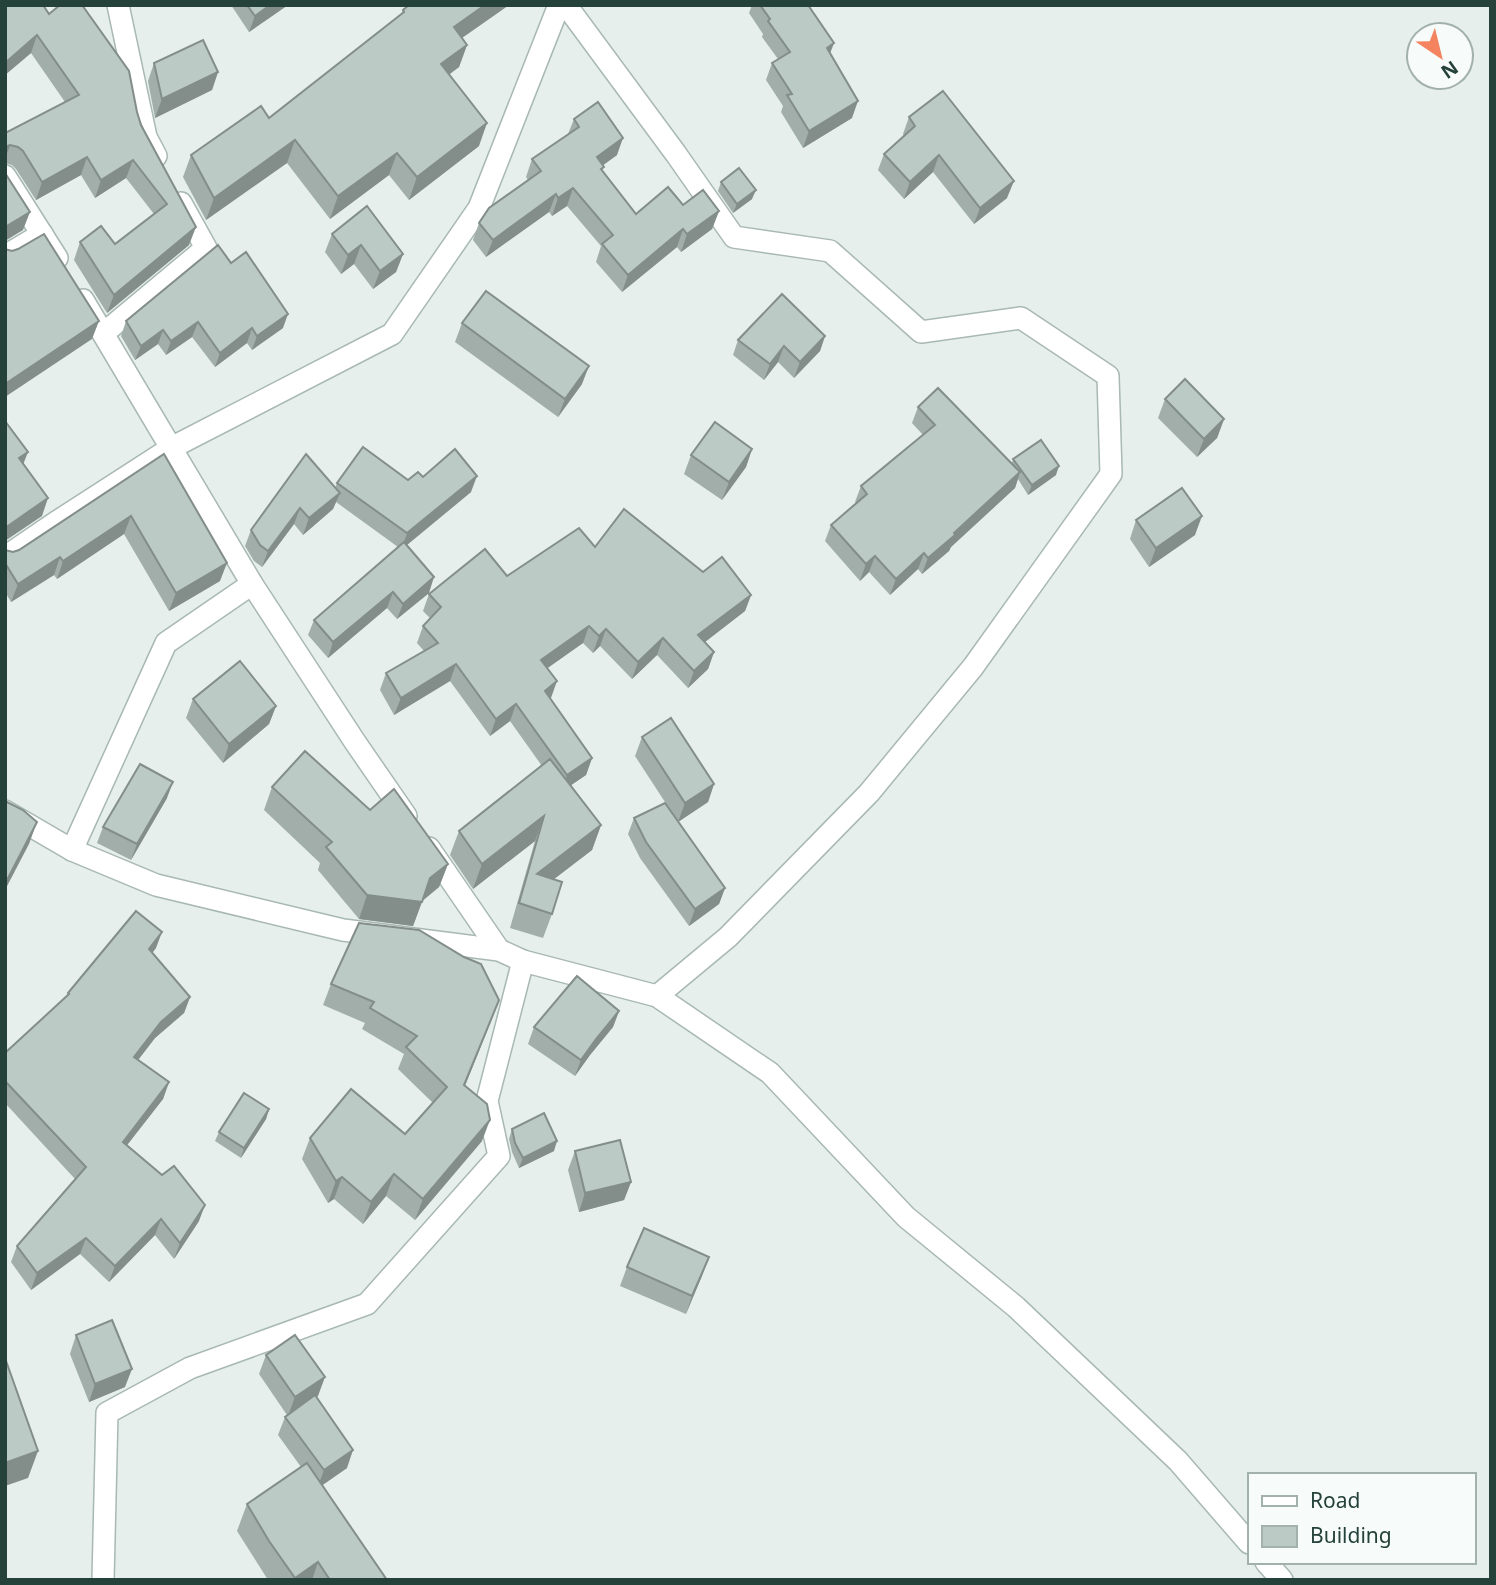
<svg xmlns="http://www.w3.org/2000/svg" width="1496" height="1585" font-family="'Noto Sans',sans-serif">
  <style>
    .lines { fill: none; stroke-linecap: round; stroke-linejoin: round }
    .minor-casing { stroke: #a8b8b2; stroke-width: 24 }
    .minor { stroke: #fff; stroke-width: 21 }
    .wall { fill: #a1aea9 }
    .shaded-wall { fill: #838d89 }
    .building { fill: #bbcac4; stroke: #838d89; stroke-width: 2 }
  </style>
  <rect width="100%" height="100%" fill="#e6efeb"/>
  <g class="lines">
    <!-- minor casing -->
    <g class="minor-casing">
      <g id="minor">
        <path d="M118 5 146 137 156 156"/>
        <path d="M566 5 676 154 734 237 830 251 921 332 1021 318 1108 376 1111 474 973 667 869 793 728 937 657 996"/>
        <path d="M5 176 57 258"/>
        <path d="M5 256 42 234"/>
        <path d="M83 300 252 584 355 742 406 816"/>
        <path d="M104 333 206 248 181 203"/>
        <path d="M5 557 58 521 171 448 392 334 479 208 559 5"/>
        <path d="M5 811 72 850 156 885 343 930 499 950 523 961 657 996 770 1073 906 1217 1016 1307 1178 1461 1249 1543"/>
        <path d="M429 848 499 950"/>
        <path d="M72 850 166 643 252 584"/>
        <path d="M1266 1562 1282 1580"/>
        <path d="M103 1580 107 1413 190 1368 367 1304 499 1156 487 1101 523 961"/>
      </g>
    </g>
    <!-- minor -->
    <use href="#minor" class="minor"/>
  </g>
  <!-- wall -->
  <g class="wall">
    <path d="M5 5 49 14 137 112 189 245 107 313 74 260 80 242 115 244 154 214 126 178 95 198 81 175 36 200 16 169 12 165 5 163V133L65 102 31 53 5 75Z"/>
    <path d="M231 5H288L249 32Z"/>
    <path d="M409 5H509L462 38 467 45 459 67 449 75 479 146 409 200 389 175 330 219 287 163 206 220 183 177 191 155 269 118 401 15 403 10Z"/>
    <path d="M752 5H808L830 54 852 118 803 148 781 112 783 106 766 80 772 63 778 59 762 37 763 34 749 13Z"/>
    <path d="M154 63 218 72 212 90 155 118 148 81Z"/>
    <path d="M909 117 1007 198 974 224 933 172 904 199 878 170 884 154 904 136 903 134Z"/>
    <path d="M574 119 617 155 603 165 604 167 602 171 636 214 683 205 719 211 712 229 681 252 677 247 622 292 596 262 601 246 567 206 552 216 549 212 486 257 473 240 479 223 528 180 526 177 532 159 568 134Z"/>
    <path d="M721 182 752 199 733 213 718 191Z"/>
    <path d="M332 234 403 254 396 272 373 289 354 264 341 274 325 252Z"/>
    <path d="M218 245 283 328 252 350 247 343 215 367 192 337 166 355 158 344 135 360 121 336 126 321Z"/>
    <path d="M462 323 582 384 558 417 455 342Z"/>
    <path d="M825 336 820 351 794 378 778 362 764 380 733 355 738 340Z"/>
    <path d="M1165 399 1224 419 1217 438 1197 457 1158 418Z"/>
    <path d="M918 407 1012 463 1013 459 1056 475 1028 495 1018 479 1015 488 951 547 949 551 922 574 918 569 890 595 869 572 860 581 825 541 831 525 856 503 855 502 861 486 923 435 912 423Z"/>
    <path d="M752 449 746 467 722 500 684 474 691 455Z"/>
    <path d="M164 454 220 581 169 611 124 534 57 579 54 575 11 602 5 592V550L13 552 19 550Z"/>
    <path d="M423 477 471 492 407 545 429 593 397 619 387 608 328 658 308 635 314 620 398 547 336 502 333 509 303 535 294 524 262 567 254 561 245 546 251 530 335 488 337 483 408 480Z"/>
    <path d="M1136 520 1195 535 1149 567 1130 539Z"/>
    <path d="M595 547 703 572 751 595 745 611 705 642 714 652 708 669 688 688 657 655 632 679 600 646 593 653 583 643 547 668 550 698 592 758 586 775 571 785 601 825 592 850 554 879 552 914 543 938 510 928 535 841 473 889 450 855 459 831 542 766 510 721 490 736 450 681 394 715 380 690 386 673 424 651 417 643 423 626 430 618 423 611 429 594 507 576Z"/>
    <path d="M193 699 276 706 269 724 223 763 186 718Z"/>
    <path d="M642 737 714 784 708 802 678 822 635 756Z"/>
    <path d="M272 787 370 810 448 864 439 887 422 901 413 926 359 919 318 870 320 863 264 810Z"/>
    <path d="M167 798 131 860 97 843 103 827Z"/>
    <path d="M634 818 725 888 719 904 689 926 640 858 628 834Z"/>
    <path d="M156 948 152 953 190 997 184 1013 155 1038 138 1060 169 1082 163 1099 127 1145 199 1221 174 1259 155 1235 109 1282 80 1254 31 1290 11 1262 17 1246 75 1179 5 1103V1053L66 997 68 993Z"/>
    <path d="M331 984 491 1021 465 1086 482 1141 415 1220 386 1196 363 1224 334 1199 328 1203 302 1159 310 1138 405 1134 433 1103 398 1069 404 1054 362 1029 365 1023 323 1005Z"/>
    <path d="M619 1011 613 1027 590 1055 575 1076 528 1044 534 1027Z"/>
    <path d="M269 1109 266 1119 241 1158 215 1141 219 1132Z"/>
    <path d="M512 1129 554 1151 519 1168 512 1152 509 1139Z"/>
    <path d="M575 1151 631 1182 624 1200 579 1212 568 1170Z"/>
    <path d="M709 1257 686 1314 620 1286 627 1267Z"/>
    <path d="M76 1335 125 1387 89 1402 70 1354Z"/>
    <path d="M266 1355 318 1396 316 1397 347 1468 322 1485 387 1580H268L237 1531 247 1504 301 1467 278 1435 285 1417 287 1415 259 1374Z"/>
  </g>
  <!-- shaded-wall -->
  <g class="shaded-wall">
    <path d="M270 5H288L249 32 255 16Z"/>
    <path d="M485 5H509L446 49 454 27Z"/>
    <path d="M37 35 31 53 5 75V63Z"/>
    <path d="M834 43 828 59 827 48Z"/>
    <path d="M467 45 459 67 432 86 441 64Z"/>
    <path d="M218 72 212 90 155 118 162 99Z"/>
    <path d="M858 101 852 118 803 148 809 131Z"/>
    <path d="M487 123 479 146 409 200 417 177Z"/>
    <path d="M623 138 617 155 591 174 597 157Z"/>
    <path d="M295 140 287 163 206 220 214 198Z"/>
    <path d="M10 145 5 159V147Z"/>
    <path d="M397 153 389 175 330 219 338 196Z"/>
    <path d="M939 155 933 172 904 199 910 182Z"/>
    <path d="M87 157 81 175 36 200 42 182Z"/>
    <path d="M133 160 126 178 95 198 101 180Z"/>
    <path d="M1014 181 1007 198 974 224 980 208Z"/>
    <path d="M573 188 567 206 552 216 558 198Z"/>
    <path d="M756 190 752 199 733 213 737 204Z"/>
    <path d="M556 194 549 212 486 257 493 240Z"/>
    <path d="M719 211 712 229 681 252 687 234Z"/>
    <path d="M30 212 23 230 5 241V227Z"/>
    <path d="M196 227 189 245 107 313 114 295Z"/>
    <path d="M683 229 677 247 622 292 628 275Z"/>
    <path d="M361 245 354 264 341 274 348 255Z"/>
    <path d="M403 254 396 272 373 289 380 271Z"/>
    <path d="M288 314 283 328 252 350 257 336Z"/>
    <path d="M99 321 92 339 5 397V384Z"/>
    <path d="M198 322 192 337 166 355 171 341Z"/>
    <path d="M252 328 247 343 215 367 220 353Z"/>
    <path d="M163 330 158 344 135 360 141 346Z"/>
    <path d="M825 336 820 351 794 378 800 362Z"/>
    <path d="M784 346 778 362 764 380 770 364Z"/>
    <path d="M589 366 582 384 558 417 565 399Z"/>
    <path d="M1224 419 1217 438 1197 457 1204 439Z"/>
    <path d="M752 449 746 467 722 500 729 482Z"/>
    <path d="M28 452 21 470 19 458Z"/>
    <path d="M1059 466 1056 475 1028 495 1032 485Z"/>
    <path d="M1020 472 1015 488 951 547 949 551 922 574 928 558Z"/>
    <path d="M477 476 471 492 402 549 407 533Z"/>
    <path d="M340 493 333 509 303 535 309 518Z"/>
    <path d="M48 498 42 516 5 541V528Z"/>
    <path d="M300 508 294 524 262 567 268 551Z"/>
    <path d="M131 516 124 534 57 579 63 561Z"/>
    <path d="M1202 516 1195 535 1149 567 1156 548Z"/>
    <path d="M924 553 918 569 890 595 896 579Z"/>
    <path d="M875 556 869 572 860 581 866 564Z"/>
    <path d="M60 557 54 575 11 602 18 584Z"/>
    <path d="M227 563 220 581 169 611 176 593Z"/>
    <path d="M434 577 429 593 397 619 403 604Z"/>
    <path d="M393 592 387 608 328 658 333 642Z"/>
    <path d="M751 595 745 611 692 652 698 635Z"/>
    <path d="M589 626 583 643 535 677 541 660Z"/>
    <path d="M606 629 600 646 593 653 599 636Z"/>
    <path d="M663 638 657 655 632 679 638 662Z"/>
    <path d="M714 652 708 669 688 688 694 671Z"/>
    <path d="M456 664 450 681 394 715 401 698Z"/>
    <path d="M557 681 551 698 545 691Z"/>
    <path d="M516 704 510 721 490 736 496 719Z"/>
    <path d="M276 706 269 724 223 763 229 744Z"/>
    <path d="M592 758 586 775 561 792 567 775Z"/>
    <path d="M173 782 167 798 131 860 137 844Z"/>
    <path d="M714 784 708 802 678 822 685 803Z"/>
    <path d="M544 816 535 841 473 889 482 864Z"/>
    <path d="M37 822 29 844 5 890V884Z"/>
    <path d="M601 825 592 850 528 899 537 874Z"/>
    <path d="M448 864 439 887 421 902 430 878Z"/>
    <path d="M725 888 719 904 689 926 695 909Z"/>
    <path d="M367 895 422 902 413 926 359 919Z"/>
    <path d="M162 932 156 948 143 965 149 949Z"/>
    <path d="M190 997 184 1013 155 1038 128 1073 134 1057 161 1022Z"/>
    <path d="M499 1000 491 1021 456 1107 464 1085Z"/>
    <path d="M619 1011 613 1027 590 1055 575 1076 581 1060 596 1039Z"/>
    <path d="M169 1082 163 1099 117 1158 123 1142Z"/>
    <path d="M269 1109 266 1119 241 1158 244 1148Z"/>
    <path d="M490 1120 482 1141 415 1220 423 1199Z"/>
    <path d="M557 1141 554 1151 519 1168 523 1158Z"/>
    <path d="M394 1174 386 1196 363 1224 371 1202Z"/>
    <path d="M342 1177 334 1199 328 1203 336 1181Z"/>
    <path d="M631 1182 624 1200 579 1212 585 1193Z"/>
    <path d="M205 1205 199 1221 174 1259 180 1243Z"/>
    <path d="M161 1219 155 1235 109 1282 115 1266Z"/>
    <path d="M86 1238 80 1254 31 1290 37 1273Z"/>
    <path d="M709 1257 702 1276 686 1314 692 1296Z"/>
    <path d="M132 1369 125 1387 89 1402 95 1384Z"/>
    <path d="M325 1377 318 1396 288 1416 295 1397Z"/>
    <path d="M353 1450 347 1468 317 1489 324 1470Z"/>
    <path d="M38 1451 28 1478 5 1486V1463Z"/>
    <path d="M318 1562 312 1580H294L295 1578Z"/>
  </g>
  <!-- building -->
  <g class="building">
    <path d="M5 5H43L49 14 60 5H82L129 71 137 112 141 125 196 227 114 295 80 242 101 226 115 244 167 204 133 160 101 180 87 157 42 182 23 151 18 147 10 145 5 147V133L79 95 37 35 5 63Z"/>
    <path d="M247 5H270L255 16Z"/>
    <path d="M409 5H485L454 27 467 45 441 64 487 123 417 177 397 153 338 196 295 140 214 198 191 155 261 106 269 118 404 12 403 10Z"/>
    <path d="M760 5H808L834 43 827 48 858 101 809 131 787 95 792 94 772 63 790 52 768 21 770 19Z"/>
    <path d="M203 40 218 72 162 99 154 63Z"/>
    <path d="M943 91 1014 181 980 208 939 155 910 182 884 154 915 126 909 117Z"/>
    <path d="M598 102 623 138 597 157 604 167 601 169 636 214 668 187 683 205 703 190 719 211 687 234 683 229 628 275 602 244 613 235 573 188 558 198 556 194 493 240 479 223 489 208 541 171 532 159 579 127 574 119Z"/>
    <path d="M739 168 756 190 737 204 721 182Z"/>
    <path d="M5 173 30 212 5 227Z"/>
    <path d="M367 206 403 254 380 271 361 245 348 255 332 234Z"/>
    <path d="M44 234 99 321 5 384V249L12 251 18 249Z"/>
    <path d="M218 245 231 263 246 252 288 314 257 336 252 328 220 353 198 322 171 341 163 330 141 346 126 321Z"/>
    <path d="M486 291 589 366 565 399 462 323Z"/>
    <path d="M782 294 825 336 800 362 784 346 770 364 738 340Z"/>
    <path d="M1185 379 1224 419 1204 439 1165 399Z"/>
    <path d="M938 388 1020 472 954 533 955 535 928 558 924 553 896 579 875 556 866 564 831 525 867 494 861 486 935 425 918 407Z"/>
    <path d="M5 421 28 452 19 458 48 498 5 528Z"/>
    <path d="M715 422 752 449 729 482 691 455Z"/>
    <path d="M1041 440 1059 466 1032 485 1013 459Z"/>
    <path d="M363 447 408 480 418 472 423 477 455 449 477 476 407 533 337 483Z"/>
    <path d="M164 454 227 563 176 593 131 516 63 561 60 557 18 584 5 563V550L13 552 19 550Z"/>
    <path d="M306 454 340 493 309 518 300 508 268 551 260 545 251 530Z"/>
    <path d="M1182 488 1202 516 1156 548 1136 520Z"/>
    <path d="M624 509 703 572 722 557 751 595 698 635 714 652 694 671 663 638 638 662 606 629 599 636 589 626 541 660 557 681 545 691 592 758 567 775 516 704 496 719 456 664 401 698 386 673 438 643 423 626 441 607 429 594 485 549 507 576 579 528 595 547Z"/>
    <path d="M404 542 434 577 403 604 393 592 333 642 314 620Z"/>
    <path d="M240 661 276 706 229 744 193 699Z"/>
    <path d="M671 718 714 784 685 803 642 737Z"/>
    <path d="M305 751 370 810 394 789 448 864 430 878 422 902 367 895 326 847 332 842 272 787Z"/>
    <path d="M550 759 601 825 537 874 562 882 552 914 519 903 544 816 482 864 459 831Z"/>
    <path d="M140 764 173 782 137 844 103 827Z"/>
    <path d="M7 802 23 810 37 822 5 884V805Z"/>
    <path d="M665 803 725 888 695 909 646 842 634 818Z"/>
    <path d="M136 911 162 932 149 949 190 997 161 1022 134 1057 169 1082 123 1142 162 1175 174 1166 205 1205 180 1243 161 1219 115 1266 86 1238 37 1273 17 1246 86 1167 5 1081V1053L69 994 68 993Z"/>
    <path d="M359 923 419 930 464 957 481 964 499 1000 464 1085 487 1104 490 1120 423 1199 394 1174 371 1202 342 1177 336 1181 310 1138 351 1089 405 1134 447 1087 406 1047 417 1036 370 1008 374 1002 331 984Z"/>
    <path d="M577 976 619 1011 596 1039 581 1060 534 1027Z"/>
    <path d="M244 1093 269 1109 244 1148 219 1132Z"/>
    <path d="M544 1113 557 1141 523 1158 515 1143 512 1129Z"/>
    <path d="M620 1140 631 1182 585 1193 575 1151Z"/>
    <path d="M644 1228 709 1257 692 1296 627 1267Z"/>
    <path d="M112 1320 132 1369 95 1384 76 1335Z"/>
    <path d="M295 1335 325 1377 295 1397 266 1355Z"/>
    <path d="M5 1358 38 1451 5 1463Z"/>
    <path d="M315 1395 353 1450 324 1470 285 1417Z"/>
    <path d="M307 1463 387 1580H330L318 1562 295 1578 269 1541 247 1504Z"/>
  </g>
  <!-- border -->
  <rect width="1496" height="1585" fill="none" stroke="#24423a" stroke-width="14"/>
  <!-- legend -->
  <rect x="1248" y="1473" width="228" height="91" fill="#f7fbf9" stroke="#a3b1ad" stroke-width="2"/>
  <rect x="1262" y="1496" width="35" height="10" fill="#ffffff" stroke="#a3b1ad" stroke-width="2"/>
  <text x="1310" y="1508" font-size="21" fill="#24423a">Road</text>
  <rect x="1262" y="1526" width="35" height="21" fill="#bbcac4" stroke="#a3b1ad" stroke-width="2"/>
  <text x="1310" y="1543" font-size="21" fill="#24423a">Building</text>
  <!-- north arrow -->
  <g transform="translate(1440 56) rotate(145)"><circle r="33" fill="#f7fbf9" stroke="#a3b1ad" stroke-width="2"/>
  <path d="M0-5L12 26L0 18L-12 26Z" fill="#f4845f"/>
  <text y="-10" font-size="19" font-weight="bold" text-anchor="middle" fill="#24423a">N</text>
  </g>
</svg>
